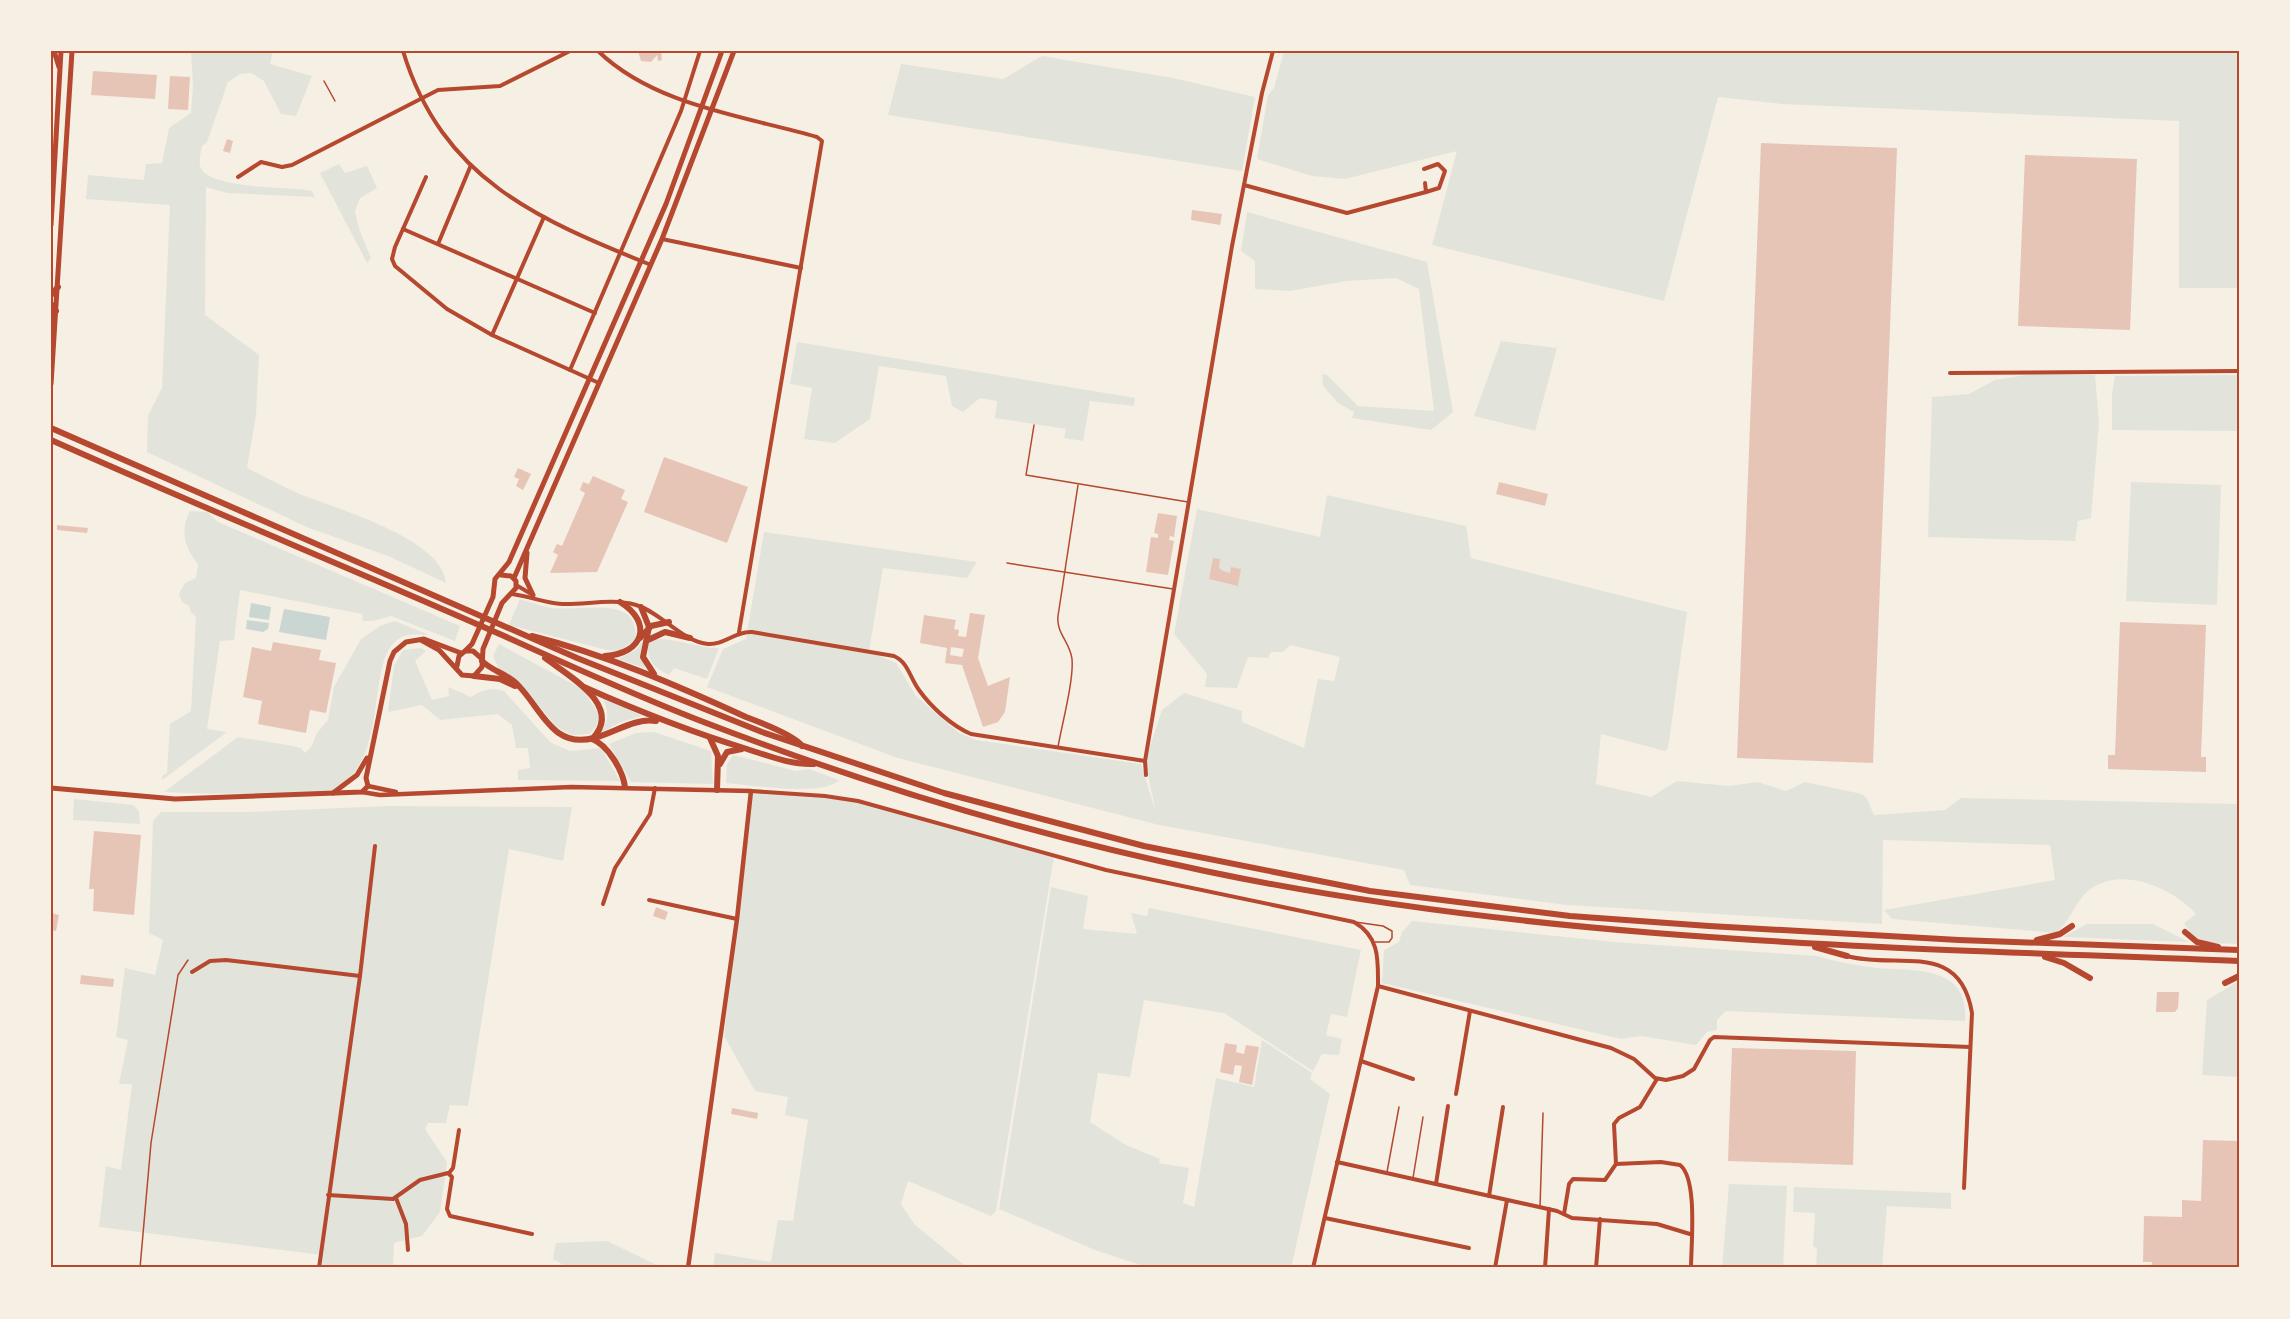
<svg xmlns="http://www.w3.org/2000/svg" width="2290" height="1319" font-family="Roboto,sans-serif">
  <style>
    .green { fill: #e2e4dc }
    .water { fill: #c9d6d2 }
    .building { fill: #e6c5b7; fill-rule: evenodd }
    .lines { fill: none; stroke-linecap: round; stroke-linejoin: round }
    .path { stroke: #b5482f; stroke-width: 1.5 }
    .service { stroke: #b5482f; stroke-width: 1.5 }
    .minor { stroke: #b5482f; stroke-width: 4 }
    .tertiary { stroke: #b5482f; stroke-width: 4.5 }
    .secondary { stroke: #b5482f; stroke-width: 5 }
    .trunk { stroke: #b5482f; stroke-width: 6 }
    .neatline { fill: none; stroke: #b5482f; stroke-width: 2 }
  </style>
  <rect width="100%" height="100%" fill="#f6efe4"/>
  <!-- green -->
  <g class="green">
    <path d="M191 51H273L270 64 312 76 296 116 281 114 264 81 251 73 240 74 228 82 207 142 202 146C201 151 199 159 200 165 203 190 292 186 312 191L315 197 227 193 206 187 205 315 259 355 256 415 247 468C265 477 283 487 302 495 338 509 443 539 446 583L388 556 309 528 147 452 148 416 162 388 170 205 86 199 88 175 144 180 146 164 162 163 169 128 191 113 193 86Z"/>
    <path d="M1284 51H2239V288H2179V121L1782 104 1718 97 1664 301 1432 245 1457 151 1345 179 1312 176 1257 159 1268 95 1274 88Z"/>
    <path d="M1042 56 1173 78 1255 97 1242 171 888 115 901 64 1003 79Z"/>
    <path d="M339 164 345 173 367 166 377 188 360 198 355 211 359 229 371 258 367 263 320 173Z"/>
    <path d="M1247 212 1427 262 1453 412 1431 430 1352 418 1354 412 1338 403 1323 386 1322 374 1327 375 1358 406 1434 411 1419 289 1396 278 1346 281 1290 291 1255 289V261L1241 251Z"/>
    <path d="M1501 341 1557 348 1535 431 1474 416Z"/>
    <path d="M797 342 1135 398 1134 406 1090 401 1083 441 1064 438 1066 429 995 418 997 401 980 398 963 412 952 406 946 376 879 366 870 419 835 443 804 439 812 388 790 384Z"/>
    <path d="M2032 374 2095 375 2099 422 2091 518 2078 521 2075 541 1928 537 1932 397 1969 394 1995 380Z"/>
    <path d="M2239 375V431L2112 430V394L2115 376Z"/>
    <path d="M2131 482 2221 485 2217 605 2126 601Z"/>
    <path d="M1327 495 1466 526 1471 558 1687 612 1668 748 1665 751 1601 734 1596 784 1651 797 1677 781 1729 786 1758 782 1786 791 1805 782 1862 794 1866 797 1874 815 1945 810 1961 798 2239 804V944C2213 943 2199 947 2184 923L2196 914C2172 887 2118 864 2087 892 2074 904 2069 923 2056 933L1892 919 1884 910 2055 880 2050 845 1883 840 1882 924 1567 905 1410 885 1404 870 1159 825 898 758 707 687 723 649 746 639 764 532 977 562 967 578 883 568 869 651 896 663 916 696 959 733 976 740 1141 764 1156 813 1145 761 1162 710 1184 693 1242 711V722L1304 748 1318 679 1334 681 1340 657 1290 645 1283 652H1271L1268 658 1248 657 1237 688 1205 687 1207 674 1174 634 1197 509 1320 537Z"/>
    <path d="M190 511 207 512 218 522 460 626 455 641 391 616 373 621H363L362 614 240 590 234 640 220 641 207 729 227 732 162 780V776L167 773 170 724 191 711 196 617 191 612 189 606 182 602 179 594 185 583 196 578 198 564C184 547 180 530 190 511Z"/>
    <path d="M520 599C530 602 541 606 552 608 579 612 642 593 635 640L619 651 607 650 509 625Z"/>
    <path d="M395 621 429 635C421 635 410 633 402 637 363 655 393 755 336 789 323 796 186 794 164 792L238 737 293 746 301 748 305 753 311 747 317 733 328 720 334 687 361 639 380 626Z"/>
    <path d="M644 638 641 655 645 668 618 659 636 650Z"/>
    <path d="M654 639C676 638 697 648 719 648L707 679 674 668 669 675C654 667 647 662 648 644Z"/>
    <path d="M499 644 582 689 599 714 597 725 590 734 572 735 556 727 523 686 499 669 493 656Z"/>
    <path d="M421 648 426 651 415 661 432 700 449 696 448 687 471 697C482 690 490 687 504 691L550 742 570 751 601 748 620 781 518 780V770L530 768 528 748H516L512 725 498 714 440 720 422 705 388 712 394 666 403 650Z"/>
    <path d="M602 697 642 716 621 722 600 733C610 722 609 711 602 697Z"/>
    <path d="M654 732 711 751 713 784 631 782 609 744 636 733Z"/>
    <path d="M733 755 796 771 809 769 839 780C825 797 749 785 726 783L727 764Z"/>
    <path d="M751 791 843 798 1054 856 996 1211 991 1216 908 1181 901 1204 915 1225 968 1268H713L715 1253 771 1262 778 1220 793 1221 808 1120 785 1115 788 1097 755 1091 724 1036Z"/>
    <path d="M74 799 133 805 139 811 140 824 73 820Z"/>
    <path d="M388 806 572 807 563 861 509 849 468 1106 450 1105 446 1123H428L425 1129 447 1162 440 1212 422 1236 394 1243 393 1268H321L322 1255 99 1227 106 1166 121 1170 132 1084H119L128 1040 116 1037 125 968 155 975 163 940 149 933 153 821 161 812H246Z"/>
    <path d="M1051 887 1088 896 1083 929 1137 934 1131 913 1147 916 1149 908 1361 950 1347 1017 1331 1014 1326 1035 1342 1039 1339 1055 1322 1054 1313 1071 1224 1013 1144 1000 1130 1077 1098 1073 1090 1122 1126 1145 1160 1159 1159 1163 1189 1168 1183 1203 1194 1207 1216 1078 1254 1087 1262 1040 1312 1073 1310 1079 1330 1094 1291 1268H1149L1095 1250 999 1209Z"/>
    <path d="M1412 921 1614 942 1817 956C1837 962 1855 965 1876 968 1914 971 1970 965 1965 1021L1726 1011 1717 1020V1030L1707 1032 1696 1045 1641 1036 1621 1039 1382 983 1384 950 1399 942 1402 932Z"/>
    <path d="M2087 924H2153L2189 942 2063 937Z"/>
    <path d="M2239 981V1077L2202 1075 2207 1000Z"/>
    <path d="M1729 1184 1787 1186 1783 1268H1722Z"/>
    <path d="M1794 1187 1951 1193V1209L1887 1206 1882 1268H1816L1817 1248 1813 1247 1815 1213 1793 1212Z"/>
    <path d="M607 1241 663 1268H569L553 1259 556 1243Z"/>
  </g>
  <!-- water -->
  <g class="water">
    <path d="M251 603 271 607 269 620 249 617Z"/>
    <path d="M284 609 330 617 326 640 279 632Z"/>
    <path d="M247 620 269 623 268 629 263 632 246 629Z"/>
  </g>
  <!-- building -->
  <g class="building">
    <path d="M638 51H661L662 60 658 61 657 55 651 62 641 61Z"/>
    <path d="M93 71 157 75 155 99 91 95Z"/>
    <path d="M170 76 190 77 188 110 168 109Z"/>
    <path d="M227 139 233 141 230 153 223 151Z"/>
    <path d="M1761 143 1897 148 1873 763 1737 758Z"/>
    <path d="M2025 155 2137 159 2130 330 2018 326Z"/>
    <path d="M1192 210 1222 214 1220 225 1191 220Z"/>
    <path d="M664 457 748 487 727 543 644 512Z"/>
    <path d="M518 468 531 474 523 490 516 486 519 479 514 477Z"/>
    <path d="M593 476 625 490 621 499 628 502 597 572 550 573 558 555 553 552 557 544 562 546 585 493 580 490 583 482 589 484Z"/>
    <path d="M1499 482 1548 494 1545 506 1496 494Z"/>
    <path d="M1158 513 1177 516 1174 537 1170 536 1169 540 1174 541 1168 575 1146 572 1151 537 1158 538V534L1154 533Z"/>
    <path d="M57 525 88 528 87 533 57 530Z"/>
    <path d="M1213 558 1220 559 1219 568 1223 571 1230 573 1231 567 1241 569 1238 586 1209 579Z"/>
    <path d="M970 613 985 615 978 658 988 686 1010 677 1005 712 998 722 983 727 962 665 945 663 947 648 920 643 924 615 956 620 954 629 959 630 958 636 966 637ZM951 647 964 649 962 657 950 655Z"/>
    <path d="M2120 622 2206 625 2201 757H2206V772L2108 769V755H2115Z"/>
    <path d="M273 642 321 650 319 660 336 663 326 713 310 710 306 733 258 724 262 701 243 697 252 647 271 651Z"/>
    <path d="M94 831 141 835 134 915 93 911 94 889H89Z"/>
    <path d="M656 907 668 912 665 920 653 916Z"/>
    <path d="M51 913 59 915 56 931 51 930Z"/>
    <path d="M81 975 114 979 113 987 80 984Z"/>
    <path d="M2157 992H2179L2178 1008 2175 1012H2156Z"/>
    <path d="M1225 1043 1237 1045 1236 1052 1244 1054 1246 1045 1259 1047 1252 1085 1239 1082 1242 1066 1235 1065 1233 1075 1220 1072Z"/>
    <path d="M1732 1048 1856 1051 1853 1165 1728 1161Z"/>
    <path d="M732 1108 758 1113 757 1119 731 1114Z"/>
    <path d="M2203 1140 2239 1141V1268H2151L2152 1262H2143L2144 1216 2182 1217V1200L2201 1201Z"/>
  </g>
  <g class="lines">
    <!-- path -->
    <g class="path">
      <path d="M324 81 335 101"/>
      <path d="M140 1268 151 1143 178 975 188 960"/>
    </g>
    <!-- service -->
    <g class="service">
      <path d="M1034 425 1026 475 1188 502"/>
      <path d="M1007 563 1173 589"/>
      <path d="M1058 747C1062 724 1074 680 1072 659 1070 642 1056 633 1058 616L1078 485"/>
      <path d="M1355 922 1383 926 1392 931V938L1389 942H1375"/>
      <path d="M1387 1172 1399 1107"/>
      <path d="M1413 1178 1423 1117"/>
      <path d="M1540 1207 1543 1113"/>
    </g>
    <!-- minor -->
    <g class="minor">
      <path d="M403 51C442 179 537 219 651 265"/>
      <path d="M598 51C655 106 745 116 817 137L822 141 739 632"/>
      <path d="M1424 169 1438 164 1445 171 1439 188 1426 192 1425 183"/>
      <path d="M238 177 261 162 282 167 292 165 438 90 500 86 570 51"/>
      <path d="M426 177 395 247 392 259 395 266 447 309 492 335 599 383"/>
      <path d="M1244 185 1347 213 1426 192"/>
      <path d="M403 229 595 313"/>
      <path d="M662 239 801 268"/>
      <path d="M438 244 471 165"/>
      <path d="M492 335 544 217"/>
      <path d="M570 370 681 111 700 51"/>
      <path d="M1950 373 2239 371"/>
      <path d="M516 585 533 595"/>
      <path d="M512 594C529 596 545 603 562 604 586 605 611 598 636 605 662 613 683 642 708 644 725 645 735 631 752 632L894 656C908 662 910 678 919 690 931 707 952 726 971 734L1145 761"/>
      <path d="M1146 775 1145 761 1232 246 1262 93 1273 51"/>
      <path d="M751 791 825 796 858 801 1106 870 1354 922C1380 937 1378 960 1378 986L1313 1268"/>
      <path d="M649 900 737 919"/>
      <path d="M603 904 615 868 650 814 655 788"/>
      <path d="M1847 956C1897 970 1960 939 1972 1013L1964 1188"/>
      <path d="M192 972 210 961 226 960 360 976"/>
      <path d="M1378 986 1611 1048 1634 1059 1655 1078 1666 1080 1683 1076 1694 1069 1710 1040 1714 1037 1970 1047"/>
      <path d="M1361 1061 1413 1079"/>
      <path d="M1456 1094 1470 1011"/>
      <path d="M1337 1162 1557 1211 1572 1218 1657 1224 1690 1234"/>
      <path d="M1616 1164 1614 1124 1619 1118 1640 1107 1657 1079"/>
      <path d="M449 1173 453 1168 459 1130"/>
      <path d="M1436 1184 1448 1106"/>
      <path d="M328 1195 393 1199 420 1180 448 1173 452 1177 447 1209 450 1216 532 1234"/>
      <path d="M1489 1196 1503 1107"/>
      <path d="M396 1198 406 1224 408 1250"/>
      <path d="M1564 1214 1569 1184 1573 1179 1605 1180 1616 1164 1661 1162 1680 1165C1698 1179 1691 1245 1691 1268"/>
      <path d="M1325 1218 1469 1248"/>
      <path d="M319 1268 360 976 375 846"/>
      <path d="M1495 1268 1507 1200"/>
      <path d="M1545 1268 1549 1209"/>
      <path d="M1596 1268 1600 1219"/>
    </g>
    <!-- tertiary -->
    <g class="tertiary">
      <path d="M368 786 396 792"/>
      <path d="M362 792 380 795 571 787 751 791 737 919 688 1268"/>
    </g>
    <!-- secondary -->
    <g class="secondary">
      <path d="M54 51 59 67"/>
      <path d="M51 225 61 51"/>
      <path d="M51 384 72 51"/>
      <path d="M527 553 525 578 533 595"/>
      <path d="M514 578 662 239 734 51"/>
      <path d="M421 640 439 650 462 675 474 676 482 667 483 649 502 603 516 588V581L511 576 501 575"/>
      <path d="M465 651 472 644 493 597 495 579 509 562 666 204 722 51"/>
      <path d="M457 666 459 656 465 651H473L481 658"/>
      <path d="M51 788 175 799 362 792 368 786 366 778 390 661 394 652 406 642 424 639 461 653"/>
      <path d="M333 793 357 775 367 758"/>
    </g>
    <!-- trunk -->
    <g class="trunk">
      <path d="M51 295 58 287"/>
      <path d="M51 304 56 311"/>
      <path d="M51 428 577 658 762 732 944 793 1144 846 1370 891 1570 916 1709 926 1959 940 2239 950"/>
      <path d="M51 440C201 507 352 569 502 635 568 665 634 695 701 721 864 784 1033 835 1205 871 1548 943 1890 947 2239 961"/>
      <path d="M641 607 649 627 643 657 654 674"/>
      <path d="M532 636C607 655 676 685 746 717 759 722 795 735 802 746"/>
      <path d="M640 638 651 626 669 622"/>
      <path d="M648 640 665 632 690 638"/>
      <path d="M605 656C643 654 654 623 620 602"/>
      <path d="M545 658C567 675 625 706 592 739"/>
      <path d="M482 661C492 671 507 674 517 684 542 709 552 749 594 738 615 733 633 718 656 721"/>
      <path d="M474 676 500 679 515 686"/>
      <path d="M584 687C638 711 691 732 747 749 769 756 791 765 814 764"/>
      <path d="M710 738 718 756 717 790"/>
      <path d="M592 739C608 745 623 771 625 787"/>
      <path d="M720 764 727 752 742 749"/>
      <path d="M2185 932 2197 942 2218 947"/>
      <path d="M2037 940 2060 934 2072 926"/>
      <path d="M1815 947 1847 956"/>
      <path d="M2045 957 2064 963 2090 978"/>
      <path d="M2225 983 2239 976"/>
    </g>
  </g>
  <!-- border -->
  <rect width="2290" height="1319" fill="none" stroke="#f6efe4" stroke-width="105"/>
  <rect x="52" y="52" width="2186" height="1214" class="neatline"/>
</svg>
